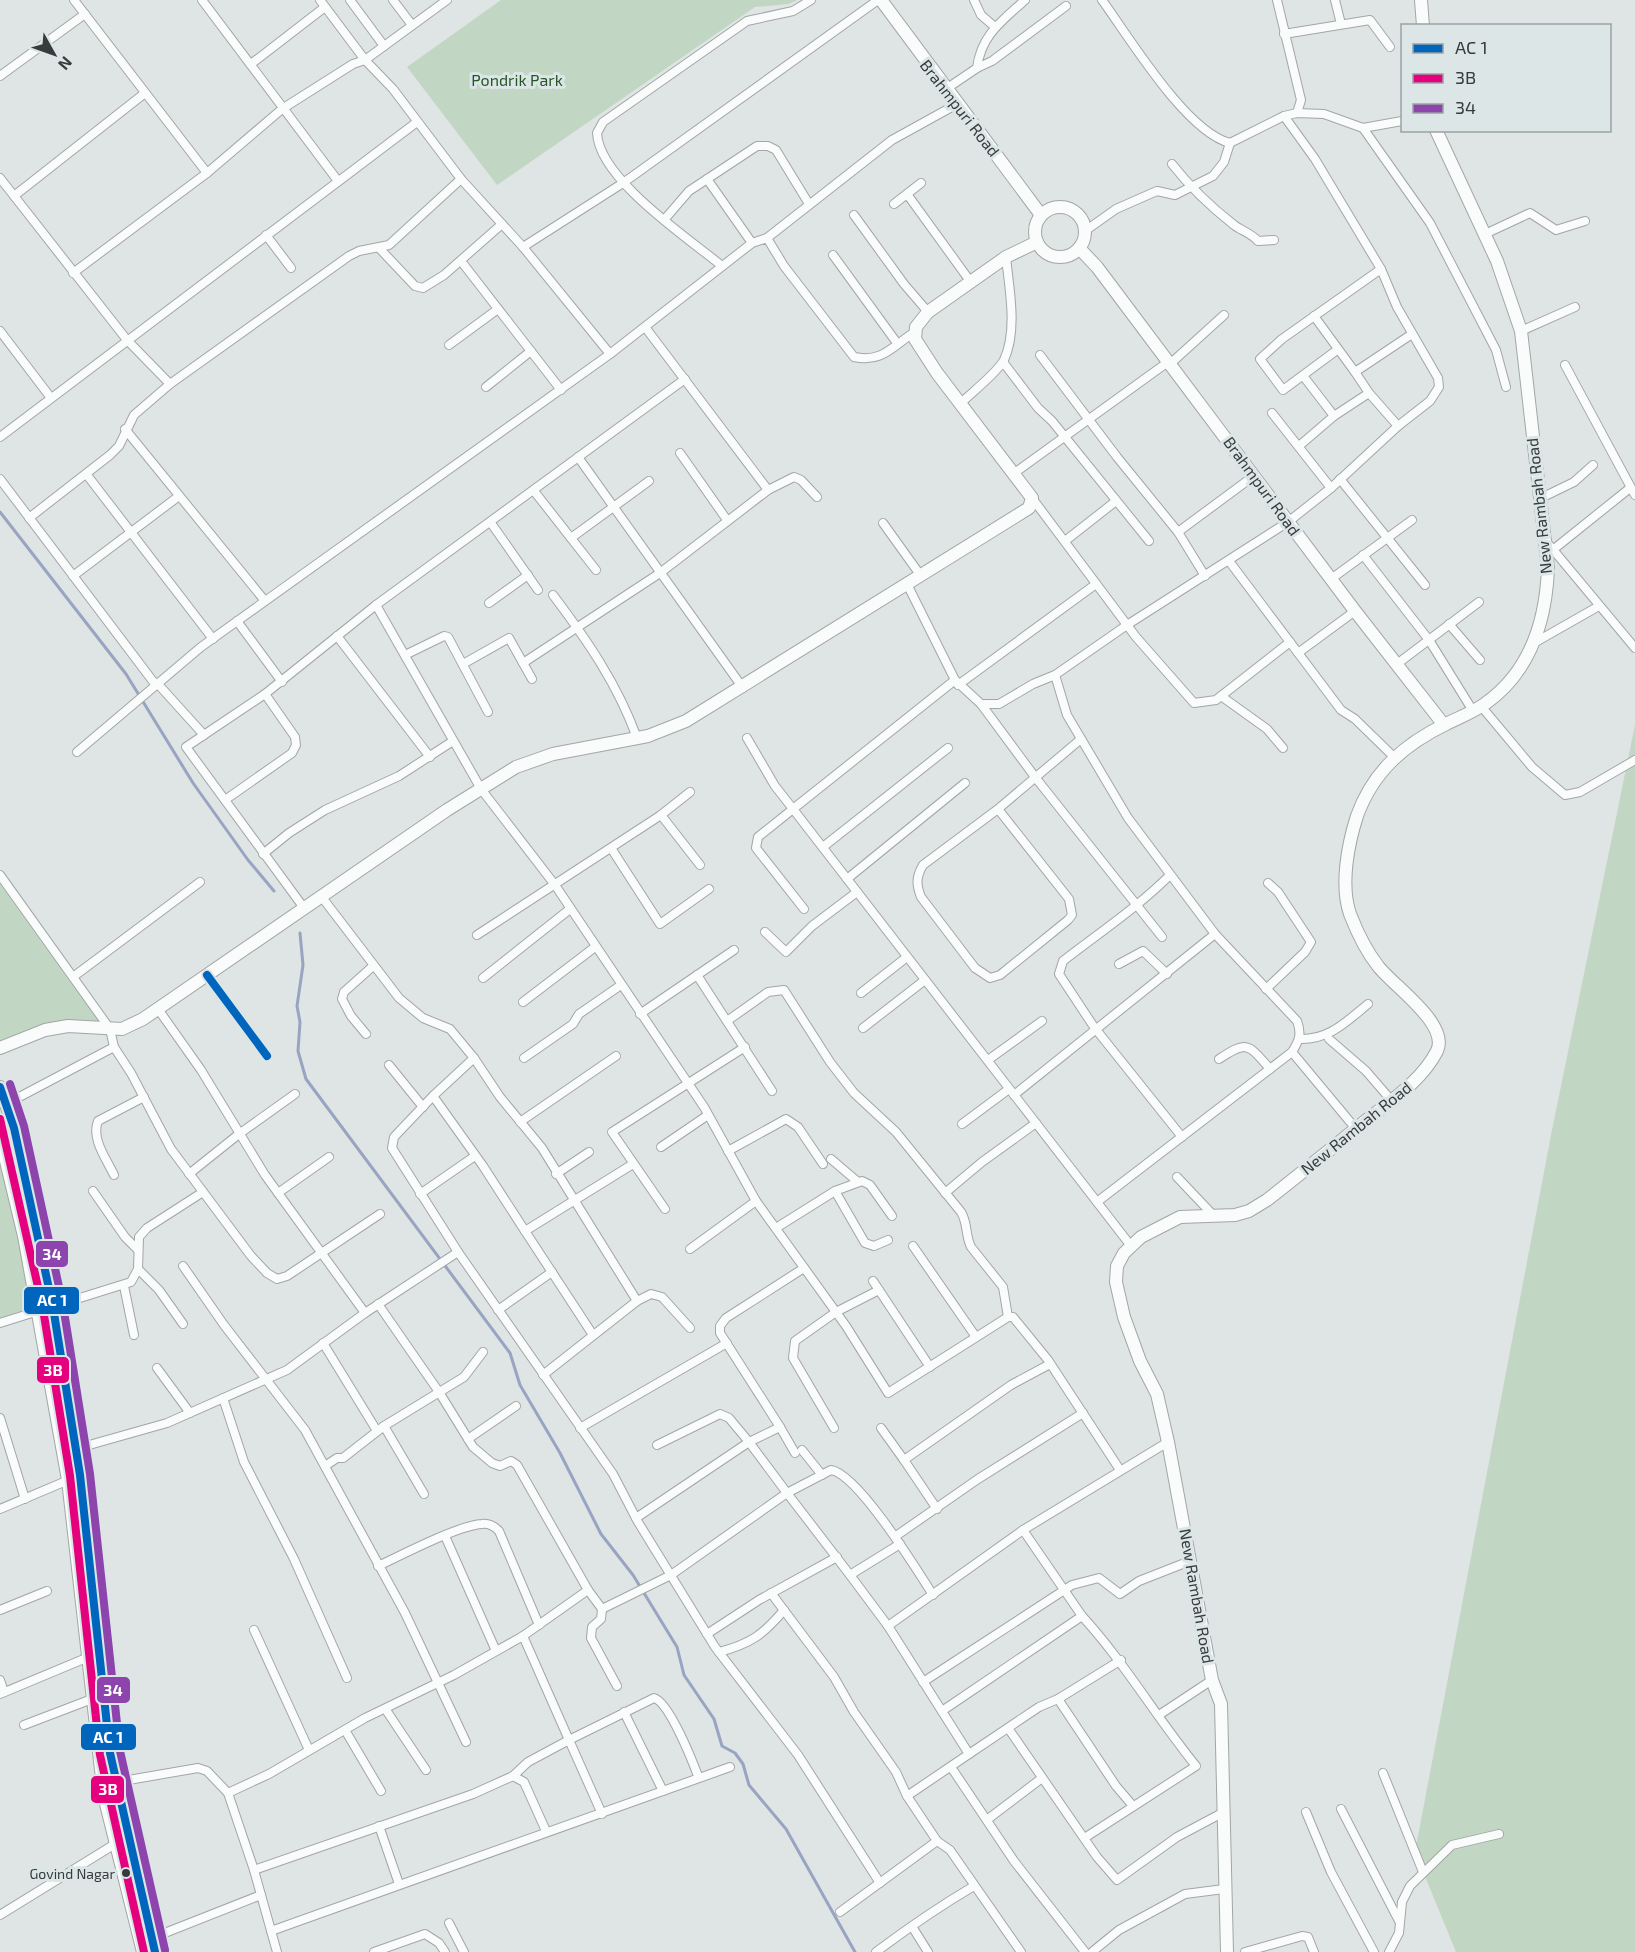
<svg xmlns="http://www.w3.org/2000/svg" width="1635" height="1952" font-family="'Exo 2',sans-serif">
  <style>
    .green { fill: #c2d7c3 }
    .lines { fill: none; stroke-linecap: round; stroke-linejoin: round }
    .stream { stroke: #98a4c1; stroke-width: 3 }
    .street-casing { stroke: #a2a6a7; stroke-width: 10 }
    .secondary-casing { stroke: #a2a6a7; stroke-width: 14 }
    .street { stroke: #fafbfb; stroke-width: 8 }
    .secondary { stroke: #fafbfb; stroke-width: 12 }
    .bus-1-casing { stroke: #dce6e7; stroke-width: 12 }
    .bus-2-casing { stroke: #dce6e7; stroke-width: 12 }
    .bus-3-casing { stroke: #dce6e7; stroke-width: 12 }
    .bus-1 { stroke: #0065bd; stroke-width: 8 }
    .bus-2 { stroke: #e5007d; stroke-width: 8 }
    .bus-3 { stroke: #8e44ad; stroke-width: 8 }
    .bus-dot { fill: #373b3c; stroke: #dce6e7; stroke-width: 2 }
    .labels { text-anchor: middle; stroke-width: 6; stroke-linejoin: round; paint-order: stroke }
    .bus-label { font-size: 14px; fill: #373b3c; stroke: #dce6e7; text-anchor: end }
    .park-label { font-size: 16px; fill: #255625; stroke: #dce6e7 }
    .street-label { font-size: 16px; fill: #373b3c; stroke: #dce6e7 }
    .line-badge { stroke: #dce6e7; stroke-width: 2 }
    .badge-label { font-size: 16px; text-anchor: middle; font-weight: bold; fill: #fff }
  </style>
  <rect width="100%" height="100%" fill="#dfe4e4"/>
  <!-- green -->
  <g class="green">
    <path d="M501 0H797L789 4 755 7 497 185 407 67Z"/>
    <path d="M1635 725V1952H1456L1415 1852 1552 1130Z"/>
    <path d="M0 880 102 1025 30 1030 0 1041Z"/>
    <path d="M0 1147 35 1310 0 1320Z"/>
  </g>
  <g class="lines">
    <!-- stream -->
    <g class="stream">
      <path d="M0 512 126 674 193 783 248 860 274 891"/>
      <path d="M300 933 303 965 297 1006 300 1022 298 1051 306 1079 510 1353 520 1385 560 1453 601 1534 633 1575 677 1647 684 1675 714 1719 722 1746 735 1753 743 1764 749 1785 786 1829 855 1952"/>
    </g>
    <!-- street casing -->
    <g class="street-casing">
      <g id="street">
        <path d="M74 0 207 173"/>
        <path d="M202 0 338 181"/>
        <path d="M320 0 365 60 393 89 461 179 523 247 610 354"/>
        <path d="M350 0 384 46"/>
        <path d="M393 0 412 25"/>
        <path d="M974 0 981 15 995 27"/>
        <path d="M1102 0C1129 37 1186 132 1230 143L1284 116 1297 113 1324 114 1363 128 1402 121"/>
        <path d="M1277 0 1301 100 1297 113"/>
        <path d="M1335 0 1341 24"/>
        <path d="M1284 34 1370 20 1390 47"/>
        <path d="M251 64 325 7"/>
        <path d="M977 68 992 61 1066 6"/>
        <path d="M0 76 85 14"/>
        <path d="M946 89 977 68C981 35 1002 21 1025 0"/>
        <path d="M1284 116 1315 159 1381 269 1282 339 1260 359 1283 390 1337 350"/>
        <path d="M1363 128 1430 223 1496 350 1506 387"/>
        <path d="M1172 164C1190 187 1211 207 1234 225 1242 231 1251 233 1258 241L1274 240"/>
        <path d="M0 178 127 340 170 384 349 256 359 251 389 245 461 179"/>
        <path d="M707 179 752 243"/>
        <path d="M907 194 970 281"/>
        <path d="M14 196 145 93"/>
        <path d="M894 204 921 183"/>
        <path d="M854 215 904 284 928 312"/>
        <path d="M664 220 689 191 757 146H768L776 150 809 204"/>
        <path d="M1085 231 1116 209 1150 194 1157 191 1175 195 1213 176 1224 162 1230 143"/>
        <path d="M1485 234 1530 213 1556 230 1585 221"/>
        <path d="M266 235 291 268"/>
        <path d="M767 238 892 140 959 103"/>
        <path d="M523 247 623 183 878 0"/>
        <path d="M380 249 415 286 423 288 444 275 502 224"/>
        <path d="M833 255 897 343"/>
        <path d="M461 261 561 390"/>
        <path d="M722 266C688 238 599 179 597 133L603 122 747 21 793 11 811 0"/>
        <path d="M73 273 207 173 282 109 353 64 365 60 447 0"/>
        <path d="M1314 316 1355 372 1412 334"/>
        <path d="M645 327 768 490"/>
        <path d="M0 331 51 398"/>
        <path d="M1521 331 1575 307"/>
        <path d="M449 345 498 309"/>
        <path d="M1040 355 1117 457 1178 532 1205 576"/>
        <path d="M1003 362 1038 408 1052 421 1149 541"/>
        <path d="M1170 364 1224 315"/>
        <path d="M1565 365 1635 495"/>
        <path d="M486 387 531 351"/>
        <path d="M1369 393 1398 426"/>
        <path d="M960 404C971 393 997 373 1004 360 1018 330 1009 288 1006 257"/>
        <path d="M1334 416 1369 393 1355 372"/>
        <path d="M125 429 265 601"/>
        <path d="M0 437 417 122"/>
        <path d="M1299 446 1334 416 1304 377"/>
        <path d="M680 453 727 520"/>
        <path d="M578 457 743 688"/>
        <path d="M1013 474 1168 362"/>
        <path d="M87 475 213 639"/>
        <path d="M0 479 155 684"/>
        <path d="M1340 479 1425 585"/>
        <path d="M1331 488 1398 426 1430 401 1439 387 1438 378 1397 307 1381 269"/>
        <path d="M534 491 596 570"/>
        <path d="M1032 498 1136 637 1194 703 1216 700 1290 642"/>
        <path d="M1539 499 1574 482 1593 465"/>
        <path d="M29 518 110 455 119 446 134 415 170 384"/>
        <path d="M491 523 538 590"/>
        <path d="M883 523 921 576"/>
        <path d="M1178 532 1255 475"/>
        <path d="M571 538 649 481"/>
        <path d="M1545 540 1635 648"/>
        <path d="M1065 541 1116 501"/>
        <path d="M1554 549 1630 488"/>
        <path d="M1363 555 1429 640 1473 711"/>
        <path d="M1229 561 1341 710 1355 719 1394 757"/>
        <path d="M73 576 179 496"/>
        <path d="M1331 579 1412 520"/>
        <path d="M908 586 955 680 981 704H999L1033 684 1055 675 1127 625 1288 522 1331 488 1272 413"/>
        <path d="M553 595C587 640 618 685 637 738"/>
        <path d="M489 603 528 575"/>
        <path d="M376 605 481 789 555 885 704 1107 756 1201 846 1326 888 1393 1008 1317H1013L1048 1360 1120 1470"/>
        <path d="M237 621 282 682"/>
        <path d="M1449 624 1480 660"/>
        <path d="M337 636 430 757"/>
        <path d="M1534 643 1599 606"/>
        <path d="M1298 653 1355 611"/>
        <path d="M405 655 444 636 448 637 488 712"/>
        <path d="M523 663 660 573 768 490 794 477 801 480 817 497"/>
        <path d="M463 664 509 638 532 679"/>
        <path d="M1397 664 1479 602"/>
        <path d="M1055 675 1067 715 1128 818 1215 934 1297 1021C1302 1034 1299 1041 1292 1052L1097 1202"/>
        <path d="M955 680 793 809 1131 1246"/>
        <path d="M157 683 204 735"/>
        <path d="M958 685 1096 584"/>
        <path d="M265 694 186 747 304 908"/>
        <path d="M1221 696 1267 729 1283 748"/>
        <path d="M981 704 1035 777 1162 937"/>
        <path d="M1481 706 1532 767 1565 795 1580 792 1635 760"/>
        <path d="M747 738 775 786 793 809 758 837 756 848 804 909"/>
        <path d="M77 752 201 647 610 354 752 243 767 238 784 266 854 357C883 363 892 346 915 332"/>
        <path d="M225 800 292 753 296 745 295 737 265 694 376 605 685 379"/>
        <path d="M998 809 923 865C916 877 916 884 921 897L975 968 990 978 1000 975 1068 920 1072 915 1069 899 998 809 1081 739"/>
        <path d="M661 815 700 865"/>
        <path d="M823 847 948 748"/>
        <path d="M611 848 660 924 709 889"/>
        <path d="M263 854 289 833 325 810 399 776 453 741"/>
        <path d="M0 875 110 1029 114 1047 131 1073 171 1149 251 1256 267 1273 277 1279 287 1276 380 1214"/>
        <path d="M1170 875C1138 907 1099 933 1063 961L1059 974 1094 1027 1182 1137"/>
        <path d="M847 879 965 783"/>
        <path d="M321 896 399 998 423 1018 450 1029 474 1058"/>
        <path d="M765 932 786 952 812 926 857 892"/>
        <path d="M477 935 661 815 690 792"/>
        <path d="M1119 964 1143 951 1167 974"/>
        <path d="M207 975 267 1056"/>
        <path d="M697 975 772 1091"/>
        <path d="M73 977 200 882"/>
        <path d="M483 978 570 909"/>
        <path d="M1266 989 1305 952 1311 942 1278 892 1268 883"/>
        <path d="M861 993 907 957"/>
        <path d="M523 1002 595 947"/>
        <path d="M158 1009 201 1070 265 1175 365 1313"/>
        <path d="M640 1014 734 950"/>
        <path d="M727 1021 768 992 784 990 830 1062 854 1093 896 1132 961 1212C968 1223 965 1235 971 1247L1003 1287 1008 1317"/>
        <path d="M863 1028 925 980"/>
        <path d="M366 1034 351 1016 342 999 344 992 372 967"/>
        <path d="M1299 1039C1329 1040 1346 1022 1368 1004"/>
        <path d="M1329 1039 1366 1071 1391 1100"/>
        <path d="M1292 1052 1356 1129"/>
        <path d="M524 1058 573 1024 579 1014 621 985"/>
        <path d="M1219 1059C1248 1040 1248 1044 1270 1069"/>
        <path d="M988 1060 1042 1021"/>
        <path d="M389 1065 423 1107"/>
        <path d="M1014 1095 1215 934"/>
        <path d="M433 1096 474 1058 500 1097 542 1148 637 1301"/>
        <path d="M6 1104 114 1047"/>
        <path d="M520 1122 616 1056"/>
        <path d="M962 1124 1009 1089"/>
        <path d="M661 1147 708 1115"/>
        <path d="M728 1151 786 1119 798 1127 823 1164"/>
        <path d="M831 1159 858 1182"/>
        <path d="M633 1164 525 1231 483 1166 433 1096 394 1137 392 1148 458 1252 613 1474 638 1522 715 1647 798 1755 880 1883"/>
        <path d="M189 1174 239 1134 295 1094"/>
        <path d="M556 1174 589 1152"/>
        <path d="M114 1175C106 1158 91 1139 98 1121L144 1097"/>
        <path d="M1177 1177 1214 1216"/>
        <path d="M93 1191 125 1237 138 1250"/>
        <path d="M835 1191 865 1243 874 1246 888 1240"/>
        <path d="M278 1193 329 1157"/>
        <path d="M945 1193 982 1162 1036 1123"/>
        <path d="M420 1194 475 1156"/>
        <path d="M665 1209 612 1132 745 1047"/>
        <path d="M776 1228 835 1191 862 1181 870 1185 892 1216"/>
        <path d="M525 1231 593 1335"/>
        <path d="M913 1246 976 1337"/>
        <path d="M690 1249 756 1201"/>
        <path d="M183 1266 224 1325 305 1430 405 1613 466 1742"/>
        <path d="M138 1269 159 1290 183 1324"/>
        <path d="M873 1281 930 1367"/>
        <path d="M124 1286 134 1335"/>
        <path d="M378 1304 439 1392 473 1447 492 1463 500 1466 511 1461 517 1465 588 1590"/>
        <path d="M498 1310 552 1272"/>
        <path d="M0 1323 131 1282 138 1269 139 1237 147 1228 203 1192"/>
        <path d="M323 1343 377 1431"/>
        <path d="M157 1368 190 1413"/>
        <path d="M543 1375 637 1301 651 1294 662 1297 690 1328"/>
        <path d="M223 1398 244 1462 294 1559 347 1678"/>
        <path d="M0 1418 25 1499"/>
        <path d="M384 1426 424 1494"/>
        <path d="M780 1427 795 1453"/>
        <path d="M580 1428 727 1343"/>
        <path d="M834 1428 793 1358 795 1341 836 1312 879 1290"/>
        <path d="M881 1428 904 1460"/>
        <path d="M468 1439 516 1406"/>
        <path d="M657 1445 720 1414 729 1418 749 1442 780 1427 720 1333V1326L726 1318 804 1268"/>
        <path d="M75 1449 167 1423 287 1370 365 1313 458 1252"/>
        <path d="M802 1450 822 1475"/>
        <path d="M325 1466 337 1458H343L384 1426 464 1377 483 1352"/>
        <path d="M0 1509 71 1479"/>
        <path d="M937 1509 904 1460 1011 1385 1050 1364"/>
        <path d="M1023 1530 1082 1616"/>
        <path d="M445 1536 496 1651"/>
        <path d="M896 1536 978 1479 1083 1413"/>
        <path d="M900 1544 850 1575 888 1626 1023 1530 1168 1442"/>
        <path d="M378 1566C402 1555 459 1525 482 1524 489 1523 494 1526 499 1531L539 1625"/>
        <path d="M850 1575 787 1493 831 1470C858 1474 917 1570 933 1595"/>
        <path d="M771 1593 834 1677 854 1712 896 1772 907 1796"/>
        <path d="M602 1609 601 1619 592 1627 591 1638 617 1686"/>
        <path d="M0 1610 47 1591"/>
        <path d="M888 1626 969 1754 907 1796 937 1841 950 1850 1021 1952"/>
        <path d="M254 1630 309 1750"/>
        <path d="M707 1634 759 1600 837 1557"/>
        <path d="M719 1652C750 1644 763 1635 784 1610"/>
        <path d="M0 1680 4 1692"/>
        <path d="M923 1682 1072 1585 1099 1578 1120 1594 1139 1581 1190 1561"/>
        <path d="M0 1694 91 1656"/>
        <path d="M1058 1699 1116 1786 1133 1806"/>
        <path d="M386 1710 426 1770"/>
        <path d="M942 1711 1082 1616C1125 1663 1156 1717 1196 1766L1086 1837"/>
        <path d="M624 1712 663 1791"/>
        <path d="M1159 1715 1212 1680"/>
        <path d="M24 1725 92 1699"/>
        <path d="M1008 1728 1097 1857 1117 1880 1177 1837 1224 1812"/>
        <path d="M345 1730 381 1791"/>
        <path d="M969 1754 1039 1707 1058 1699 1121 1660"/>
        <path d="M951 1767 1014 1861 1085 1952"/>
        <path d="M1383 1773 1423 1872"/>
        <path d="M513 1776 528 1762 569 1740 523 1636"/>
        <path d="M117 1782 198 1768 207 1771 228 1793 254 1870 277 1952"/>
        <path d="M228 1793 269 1774 365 1718 454 1675 523 1636 588 1590 602 1609 671 1575 787 1493 749 1442 636 1518"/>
        <path d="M1341 1809 1399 1921"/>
        <path d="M1306 1812 1331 1872 1374 1952"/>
        <path d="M602 1814 569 1740 654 1698C669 1702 692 1760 698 1776"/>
        <path d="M988 1819 1042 1778"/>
        <path d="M379 1826 399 1884"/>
        <path d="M254 1870 473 1794 513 1776 524 1782 546 1831"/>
        <path d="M840 1912 937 1841"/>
        <path d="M0 1915 128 1836"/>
        <path d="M449 1923 464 1952"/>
        <path d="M913 1928 928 1952"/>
        <path d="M271 1931 730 1767"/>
        <path d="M152 1938 261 1895"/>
        <path d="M374 1952 425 1934 439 1943 445 1952"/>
        <path d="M876 1952C908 1928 940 1906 974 1886"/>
        <path d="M1092 1952 1119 1930 1185 1894 1224 1889"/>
        <path d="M1245 1952 1302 1936 1308 1937 1314 1952"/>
        <path d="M1389 1952 1399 1933 1402 1902 1410 1886 1452 1845 1499 1834"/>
      </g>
    </g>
    <!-- secondary casing -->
    <g class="secondary-casing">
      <g id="secondary">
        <path d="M881 0 1041 215"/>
        <path d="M1421 0 1423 26"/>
        <circle cx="1060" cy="232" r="25"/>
        <path d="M1079 248 1097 267 1355 611 1444 725"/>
        <path d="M0 1048 45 1030 68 1026 122 1029 143 1019 447 810 516 767 553 754 648 736 686 721 1029 508 1032 498 937 373 915 339 916 327 928 312 1006 257 1037 242"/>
        <path d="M0 1087 14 1128 53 1307 80 1475 110 1753 155 1952"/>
        <path d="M0 1136 24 1236 68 1480 104 1796 143 1952"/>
        <path d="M1227 1952 1221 1704 1212 1680 1168 1442 1157 1394 1140 1361 1124 1317 1116 1282 1117 1266 1124 1253 1141 1237 1180 1217 1235 1215 1249 1211 1267 1200C1299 1175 1331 1149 1363 1123 1389 1102 1421 1082 1437 1051 1450 1024 1393 986 1378 966 1366 951 1357 932 1350 914 1340 885 1348 844 1357 816 1373 771 1405 744 1446 724 1460 717 1474 712 1486 703 1531 671 1546 621 1548 568L1521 331 1497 261 1436 130"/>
      </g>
    </g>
    <!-- street -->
    <use href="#street" class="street"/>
    <!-- secondary -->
    <use href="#secondary" class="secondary"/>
    <!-- bus-1 casing -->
    <g class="bus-1-casing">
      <g id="bus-1">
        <path d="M207 975 267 1056"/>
        <path d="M0 1087 14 1128 53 1307 80 1475 110 1753 155 1952"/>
      </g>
    </g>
    <!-- bus-2 casing -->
    <g class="bus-2-casing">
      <path id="bus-2" d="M0 1119 43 1309 70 1476 100 1755 144 1952"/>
    </g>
    <!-- bus-3 casing -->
    <g class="bus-3-casing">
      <path id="bus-3" d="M10 1084 24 1126 63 1305 90 1474 120 1751 165 1950"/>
    </g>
    <!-- bus-1 -->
    <use href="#bus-1" class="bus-1"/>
    <!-- bus-2 -->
    <use href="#bus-2" class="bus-2"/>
    <!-- bus-3 -->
    <use href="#bus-3" class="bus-3"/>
  </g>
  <!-- markers -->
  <circle class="bus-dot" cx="126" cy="1873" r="5"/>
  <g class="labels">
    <!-- bus labels -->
    <g class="bus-label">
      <text x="115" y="1879">Govind Nagar</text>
    </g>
    <!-- park labels -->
    <g class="park-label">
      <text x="517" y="86">Pondrik Park</text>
    </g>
    <!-- street labels -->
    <g class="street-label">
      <text transform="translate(960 108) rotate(52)" y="6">Brahmpuri Road</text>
      <text transform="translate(1262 486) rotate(54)" y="6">Brahmpuri Road</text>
      <text transform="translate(1539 506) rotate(-96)" y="6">New Rambah Road</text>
      <text transform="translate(1356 1128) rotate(-39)" y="6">New Rambah Road</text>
      <text transform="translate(1197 1596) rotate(80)" y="6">New Rambah Road</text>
    </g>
  </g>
  <g class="line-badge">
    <rect x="35" y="1240" width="34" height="28" rx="6" fill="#8e44ad"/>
    <rect x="23" y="1286" width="57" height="29" rx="6" fill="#0065bd"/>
    <rect x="36" y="1356" width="34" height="28" rx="6" fill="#e5007d"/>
    <rect x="96" y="1676" width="35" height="28" rx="6" fill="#8e44ad"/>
    <rect x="80" y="1723" width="57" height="28" rx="6" fill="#0065bd"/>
    <rect x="90" y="1775" width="35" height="29" rx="6" fill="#e5007d"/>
  </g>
  <g class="badge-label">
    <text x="52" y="1260">34</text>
    <text x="52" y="1306">AC 1</text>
    <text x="53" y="1376">3B</text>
    <text x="113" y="1696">34</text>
    <text x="108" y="1743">AC 1</text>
    <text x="108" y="1795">3B</text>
  </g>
  <!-- legend -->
  <rect x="1401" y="24" width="210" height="108" fill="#dce6e7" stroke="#9aa2a3" stroke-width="1.5"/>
  <rect x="1413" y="44" width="30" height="9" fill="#0065bd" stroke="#9aa2a3" stroke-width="1.5"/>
  <text x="1455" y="54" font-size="18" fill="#373b3c">AC 1</text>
  <rect x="1413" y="74" width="30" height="9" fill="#e5007d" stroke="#9aa2a3" stroke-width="1.5"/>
  <text x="1455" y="84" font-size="18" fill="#373b3c">3B</text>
  <rect x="1413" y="104" width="30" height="9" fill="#8e44ad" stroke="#9aa2a3" stroke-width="1.5"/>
  <text x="1455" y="114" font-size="18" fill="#373b3c">34</text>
  <!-- north arrow -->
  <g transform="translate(54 54) rotate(130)" stroke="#dce6e7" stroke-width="4.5" paint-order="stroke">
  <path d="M0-4.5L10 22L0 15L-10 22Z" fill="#373b3c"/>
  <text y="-9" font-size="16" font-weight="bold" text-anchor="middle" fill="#373b3c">N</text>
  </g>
</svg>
